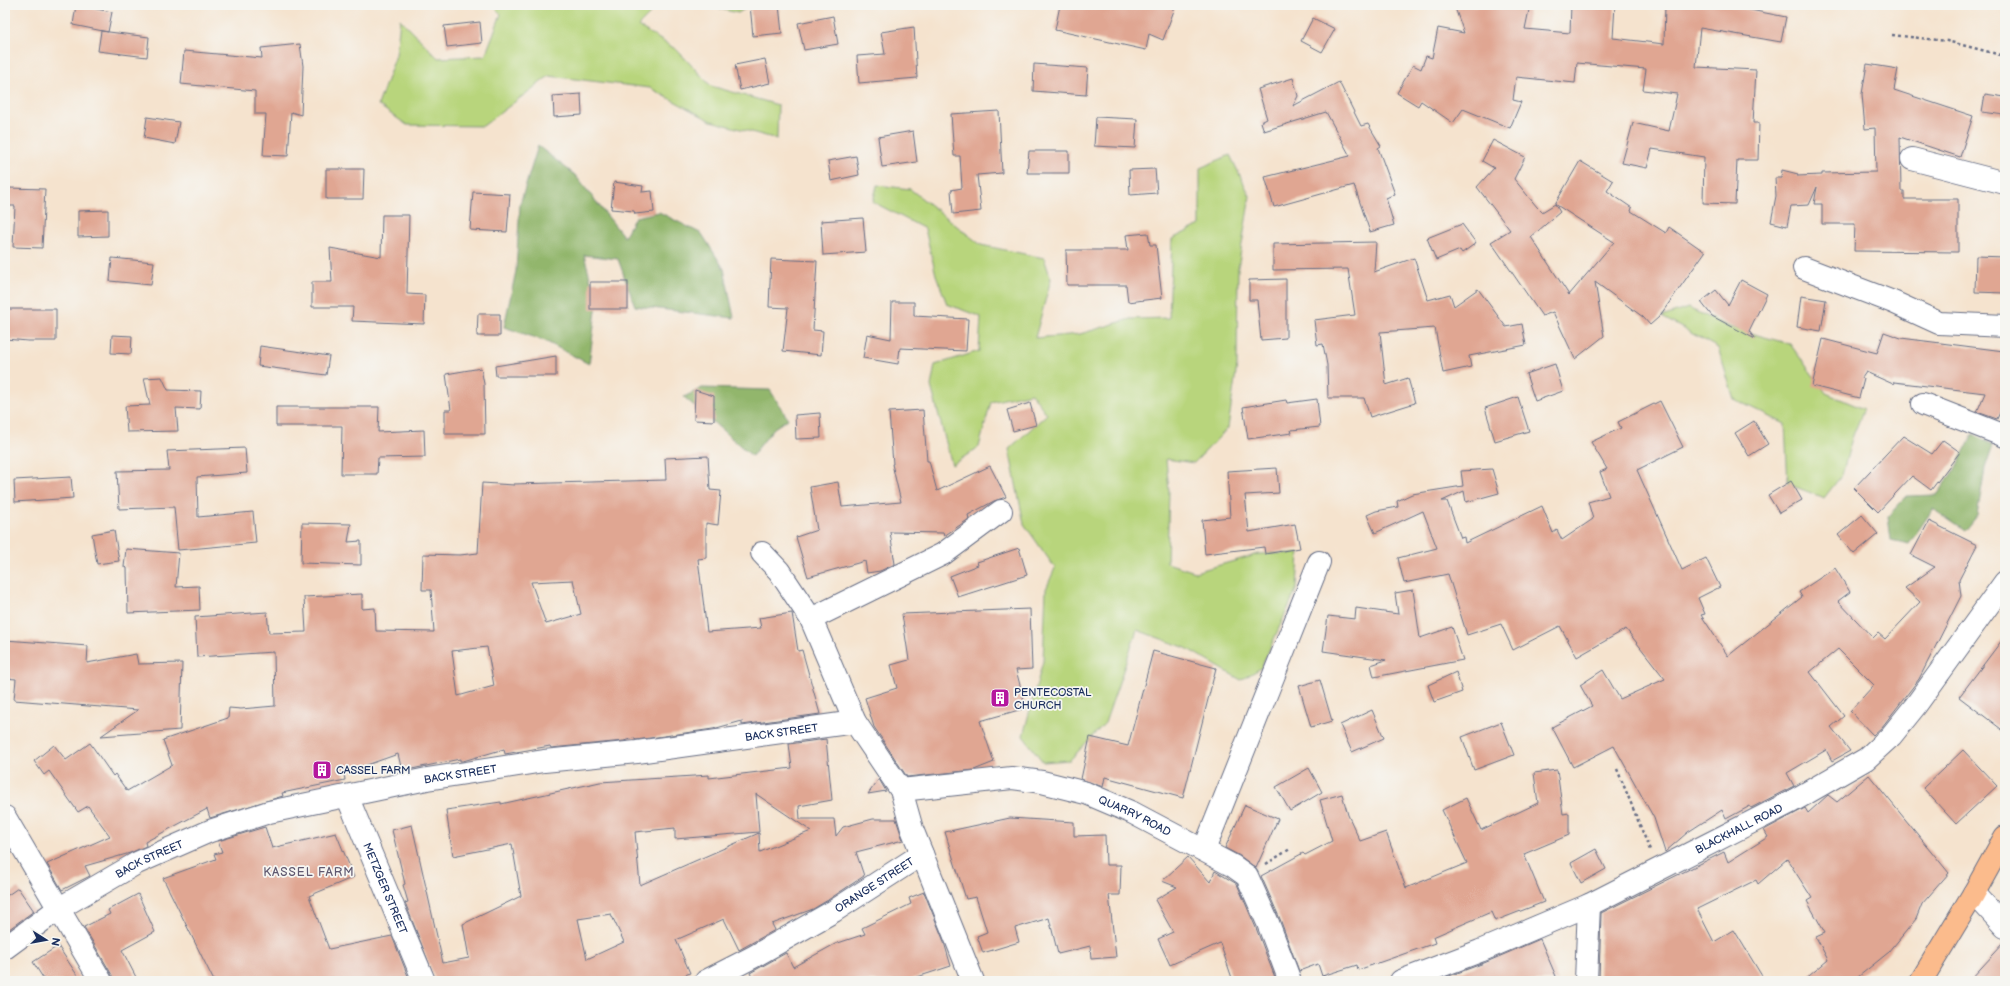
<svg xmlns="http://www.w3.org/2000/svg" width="2010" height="986" font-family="'Balsamiq Sans',sans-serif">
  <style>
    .green { fill: #b8d57c; stroke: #6a826d }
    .forest { fill: #92b66c; stroke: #567265 }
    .building { fill: #e0a692; fill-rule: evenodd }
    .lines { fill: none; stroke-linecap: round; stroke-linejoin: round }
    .minor-casing { stroke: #676e85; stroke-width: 24 }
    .major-casing { stroke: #676e85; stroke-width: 24 }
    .path { stroke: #676e85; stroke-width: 2.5; stroke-dasharray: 3 3; stroke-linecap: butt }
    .minor { stroke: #fff; stroke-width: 22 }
    .major { stroke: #fbbb8c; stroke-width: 22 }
    .labels { text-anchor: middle; stroke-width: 3.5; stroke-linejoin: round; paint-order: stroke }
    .poi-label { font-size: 11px; fill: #1b2f5e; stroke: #f6f6f2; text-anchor: start }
    .street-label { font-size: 11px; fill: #1b2f5e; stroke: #f6f6f2 }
    .neighbourhood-label { font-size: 12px; letter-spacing: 1px; fill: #605970; stroke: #f6f6f2 }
  </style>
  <rect width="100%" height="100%" fill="#f6f6f2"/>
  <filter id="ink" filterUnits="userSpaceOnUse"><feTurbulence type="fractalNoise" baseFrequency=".025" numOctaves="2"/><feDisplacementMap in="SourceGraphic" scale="8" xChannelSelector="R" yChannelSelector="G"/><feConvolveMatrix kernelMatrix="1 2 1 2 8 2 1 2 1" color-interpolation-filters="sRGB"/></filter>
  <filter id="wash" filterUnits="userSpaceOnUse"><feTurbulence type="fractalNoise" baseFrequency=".012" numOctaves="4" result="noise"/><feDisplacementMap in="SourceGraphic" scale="16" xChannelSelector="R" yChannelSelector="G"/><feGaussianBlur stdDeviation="0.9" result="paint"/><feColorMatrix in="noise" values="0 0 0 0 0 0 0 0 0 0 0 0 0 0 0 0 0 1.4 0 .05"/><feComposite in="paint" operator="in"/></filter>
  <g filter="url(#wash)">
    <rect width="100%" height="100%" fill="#f5e3ce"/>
    <!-- green -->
    <g class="green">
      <path d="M492 5H659L638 26 677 50 711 86 778 105 777 139 711 121 650 88 549 76 483 126 407 125 378 105 396 55 400 19 438 58 485 56 501 14Z"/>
      <path d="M711 5H751L738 13 712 7Z"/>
      <path d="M1230 155 1250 196 1238 268 1237 365 1228 428 1194 463 1166 459 1169 491 1167 563 1195 572 1259 554 1299 553 1297 588 1261 668 1241 680 1186 648 1137 630 1105 723 1070 760 1043 762 1023 736 1043 661 1046 589 1055 568 1024 524 1009 449 1047 414 1031 393 991 402 979 447 952 465 931 386 935 365 979 351 981 317 947 304 936 275 925 229 873 202 877 185 910 189 981 245 1044 258 1051 279 1035 338 1080 334 1130 319 1169 318 1172 239 1200 225V168Z"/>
      <path d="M1688 308 1732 328 1790 344 1826 393 1864 409 1852 438 1842 475 1824 498 1788 484 1785 424 1734 399 1718 348 1662 317Z"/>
    </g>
    <!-- forest -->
    <g class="forest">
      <path d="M538 146 575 175 624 237 635 217 659 212 702 234 724 269 734 318 635 306 618 259 584 255 597 303 589 364 545 341 504 327 516 271 520 204Z"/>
      <path d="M702 388 770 390 788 419 774 428 752 456 684 397Z"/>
      <path d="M1973 434 1993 445 1985 468 1977 516 1965 531 1933 509 1909 544 1891 540 1888 516 1907 496 1937 495 1953 473Z"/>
    </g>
    <g id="blocks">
      <!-- building -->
      <g class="building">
        <path d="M76 5 112 12 108 32 73 25Z"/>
        <path d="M750 5H779L782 33 753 36Z"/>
        <path d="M1060 5H1176L1163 40 1149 34 1146 50 1055 30Z"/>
        <path d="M1454 5 1507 7 1508 5H1530L1525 29 1570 33 1571 5H1615L1613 38 1664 44 1665 5H1725L1786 17 1781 42 1700 28 1696 67 1756 70 1753 123H1759L1758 160H1737L1735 204 1703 203 1704 157 1652 149 1647 168 1622 163 1633 123 1669 131 1677 94 1643 90 1646 69 1577 63 1575 83 1516 77 1513 100 1521 102 1510 128 1463 109 1453 123 1421 101 1418 106 1397 93 1413 65 1421 69 1426 56 1432 58 1438 28 1464 33Z"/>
        <path d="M833 16 838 44 804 50 798 23Z"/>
        <path d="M1313 18 1335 29 1322 52 1301 41Z"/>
        <path d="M480 22 482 43 447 47 444 26Z"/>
        <path d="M914 27 917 78 859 83 857 56 885 54 881 32Z"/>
        <path d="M101 31 149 37 147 57 98 51Z"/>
        <path d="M300 44 303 66 301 115 291 112 288 156 263 155 266 114H255V91L181 84 184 51 262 58 261 48Z"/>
        <path d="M765 59 770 83 740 90 735 65Z"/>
        <path d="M1034 64 1088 68 1086 95 1033 91Z"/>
        <path d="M1867 64 1898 69 1894 90 1973 116 1960 157 1900 137 1901 191H1904V199H1958V252L1854 251 1855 224H1822V204H1814L1817 187 1809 205 1791 206 1787 226 1771 222 1776 196 1775 178H1781L1782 170 1798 174 1797 176 1822 175V173L1876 172 1875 128 1865 129 1862 94Z"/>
        <path d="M1293 78 1298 96 1293 106 1339 82 1361 126 1368 124 1381 146 1378 148 1395 194 1386 198 1394 225 1370 232 1354 185 1274 207 1265 177 1350 156 1326 112 1264 131 1261 122 1267 119 1258 89Z"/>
        <path d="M581 94 582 115 554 117 553 96Z"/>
        <path d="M1985 94 2005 97V115L1982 112Z"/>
        <path d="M999 111 1002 173 977 175 981 211 953 214 951 190 962 188 960 156H954L951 114Z"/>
        <path d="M147 117 179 122 175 144 144 138Z"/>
        <path d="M1096 117 1137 119 1135 148 1094 146Z"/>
        <path d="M913 131 917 162 882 167 878 137Z"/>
        <path d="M1493 140 1525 157 1514 179 1537 207 1542 212 1555 204 1560 212 1531 237 1569 295 1614 242 1555 204 1580 161 1613 181 1607 191 1632 208 1631 211 1666 233 1669 227 1705 252 1659 317 1650 325 1643 317 1595 282 1604 336 1575 359 1553 312 1542 316 1491 242 1510 230 1477 187 1494 168 1482 161Z"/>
        <path d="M1029 151H1069V173H1027Z"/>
        <path d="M856 156 859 175 831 181 828 161Z"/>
        <path d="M326 169H364L363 199H326Z"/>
        <path d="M1155 169 1157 193 1130 195 1129 170Z"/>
        <path d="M614 182 643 186 642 192 652 191 654 212 635 214 634 211 611 209Z"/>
        <path d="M8 188 45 189 42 248 13 247 15 206H8Z"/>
        <path d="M473 192 510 194 507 232 470 230Z"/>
        <path d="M108 210V236L78 237V211Z"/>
        <path d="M382 215H409L407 294 425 295 424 324 352 321 353 307H312V282H332L330 248 381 257Z"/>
        <path d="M863 218 866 252 823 255 821 221Z"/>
        <path d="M1462 224 1476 243 1462 253 1460 250 1436 260 1427 238Z"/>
        <path d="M1148 233 1150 245H1156L1162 298 1128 302 1126 285H1067L1066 250H1128L1126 235Z"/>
        <path d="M1376 242 1374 272 1414 258 1428 300 1450 294 1454 306 1478 289 1506 327 1522 324 1526 345 1469 356 1471 367 1443 373 1435 328 1380 332 1386 385 1408 378 1415 403 1370 417 1364 398H1328L1327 365 1323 344 1317 345 1314 320 1355 315 1348 269 1273 270V244Z"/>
        <path d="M1976 256 2005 257V293L1975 292Z"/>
        <path d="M112 258 154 262 151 285 110 281Z"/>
        <path d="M771 259 817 261 813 330 823 331 821 355 783 351 788 308 769 307Z"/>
        <path d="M1286 279V338L1261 340 1257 300H1249V280Z"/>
        <path d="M1741 280 1767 294 1749 331 1755 339 1712 316 1701 302 1716 290 1728 305Z"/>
        <rect x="590" y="282" width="38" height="27"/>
        <path d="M1801 296 1826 300 1821 331 1797 327Z"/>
        <path d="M892 302H914V316L968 319 966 351 900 348 898 364 863 358 867 334 891 339Z"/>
        <path d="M5 309H56V341H28L5 339Z"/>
        <path d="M478 314H500V336H477Z"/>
        <path d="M1884 332 1901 338 2004 351 2005 348V401L1997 419 1977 412 1985 393 1894 382 1893 384 1866 372 1862 378 1864 379 1859 398 1812 386 1823 339 1877 353Z"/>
        <path d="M112 335 132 336 131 354 111 353Z"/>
        <path d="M260 346 329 356 326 375 258 366Z"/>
        <path d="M556 356V376H496L495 366Z"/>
        <path d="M1555 364 1563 391 1535 401 1526 374Z"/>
        <path d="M481 368 484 384 485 434H445V410H451L446 374Z"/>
        <path d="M162 377 168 390 201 391 200 409 176 408 178 431 127 432 125 406 150 405 144 378Z"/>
        <path d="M695 390 714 396V421L694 420Z"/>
        <path d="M1518 397 1529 431 1495 441 1485 408Z"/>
        <path d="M1317 399 1320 427 1291 430 1292 433 1248 439 1243 407 1286 400 1287 403Z"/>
        <path d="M1660 401 1683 447 1637 470 1682 570 1706 558 1720 587 1698 598 1705 614 1701 615 1728 656 1802 597 1799 592 1835 568 1850 592 1838 601 1873 638 1878 633 1885 639 1920 602 1905 588 1935 567 1911 555 1929 521 1977 545 1959 580 1961 596 1919 679 1882 727 1873 735 1850 711 1874 685 1838 649 1810 672 1844 716 1831 727 1850 751 1832 761 1826 750 1787 773 1794 786 1751 808 1750 806 1726 819 1722 810 1688 832 1665 852 1654 818 1614 746 1573 767 1552 727 1592 706 1580 685 1603 670 1620 699 1665 679 1626 629 1577 657 1560 626 1513 650 1501 624 1467 635 1448 574 1404 583 1398 558 1437 548 1423 511 1375 533 1367 515 1376 511 1398 507 1397 501 1412 494 1463 486 1461 471 1492 469 1499 493 1466 502 1464 491 1442 501H1447L1461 538 1464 537 1465 543 1542 506 1553 533 1557 530 1562 540 1593 519 1588 502 1609 496 1600 472 1607 469 1591 442 1621 428 1618 422Z"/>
        <path d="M1030 403 1036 425 1013 431 1007 410Z"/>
        <path d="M276 407H379L378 432 424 430 425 457 378 458 377 474H341L342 426H276Z"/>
        <path d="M923 410 927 461H929L937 491 990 466 1006 497 994 501 968 515 969 519 944 536 943 533 890 532 895 564 880 571 867 573 865 561 808 577 796 537 817 530 810 487 838 482 842 507 901 502 892 464H893L889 412Z"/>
        <path d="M820 413 821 438 796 439 795 415Z"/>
        <path d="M1754 421 1768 444 1749 456 1735 433Z"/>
        <path d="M1903 436 1932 454 1943 440 1960 452 1931 490 1912 476 1878 512 1854 488Z"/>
        <path d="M245 448 247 473 197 477 198 517 253 512 256 543 178 550 174 507 119 509 117 471 169 470 167 451Z"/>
        <path d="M708 456 710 490 721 491 718 525 706 523V558L698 559 707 632 761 628 759 618 792 613 798 651 802 650 820 714 742 725V721L713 729 636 740 633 738 624 741 551 748 550 746 505 754 504 749 463 761H460V759L402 771 398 754 344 773 345 780 282 793 283 796 210 818 207 809 145 842 146 846 130 853 85 866 90 876 62 890 47 864 110 836 88 806 78 812 49 771 44 775 34 761 54 745 66 760 90 743 113 776 115 774 127 791 172 765 163 740 228 718 229 708 241 709 275 706 274 652 197 657 195 617 267 612 269 633 306 632 304 597 362 594V609L375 608 376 631 434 632 431 590H422L423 554 460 555 478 553 482 483 514 485V484L666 480 665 458ZM573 580 581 614 546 624 531 582ZM487 647 494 686 458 696 452 651Z"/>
        <path d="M1277 468 1279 493 1245 495 1249 532 1295 524 1300 548 1265 554 1264 547 1205 554 1202 520 1230 517 1227 471Z"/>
        <path d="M71 477 73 498 15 502 14 480Z"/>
        <path d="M1791 481 1802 500 1779 513 1768 495Z"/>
        <path d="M1862 515 1878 534 1854 554 1838 535Z"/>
        <path d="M302 523 351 524 348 542 361 541V565L301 563Z"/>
        <path d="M114 530 119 561 97 564 92 534Z"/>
        <path d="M1019 548 1027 575 958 597 950 576 978 565 977 562Z"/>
        <path d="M126 549 179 553 176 587 199 586 200 610 128 613 127 568 124 567Z"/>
        <path d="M1413 590 1420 638 1452 627 1463 660 1374 677 1371 665 1386 660 1323 651 1328 616 1355 619 1356 608 1398 614 1395 593Z"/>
        <path d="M1030 609 1032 669 1016 670 1026 708 980 721 994 762 974 770 907 777 874 727 865 698 897 688 891 665 909 660 902 614Z"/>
        <path d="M2005 636V732L1959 697Z"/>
        <path d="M5 640 88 646 87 663 136 654 138 664 182 663 180 730 101 736 138 710 14 700 16 679 5 678Z"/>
        <path d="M1153 651 1216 668 1183 798 1105 777 1103 787 1081 779 1090 737 1128 746Z"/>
        <path d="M1456 672 1462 692 1434 702 1428 685Z"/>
        <path d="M1320 680 1332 721 1311 727 1299 686Z"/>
        <path d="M1372 710 1384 738 1352 752 1340 725Z"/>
        <path d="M1501 722 1514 755 1474 770 1462 737Z"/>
        <path d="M826 739 832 800 799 806 800 819H834L836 836 843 827 873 819H896L903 840 856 852 864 876 828 900 813 909 772 924 775 930 739 950 724 919 676 940 690 973 670 981H436L406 905 405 903 408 902 403 885 405 884 392 830 412 825 443 963 469 958 463 924 521 896 512 844 453 856 446 810 501 802V804L600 782 709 775V778L792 768 789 744ZM756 794 811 831 760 852 759 833 640 885 635 832 675 828V839L759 832ZM611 914 624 942 587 959 578 919Z"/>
        <path d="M1963 750 1997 786 1956 824 1923 788Z"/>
        <path d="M1309 768 1322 792 1290 811 1276 787Z"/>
        <path d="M1557 770 1563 814 1569 813V835L1524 854 1544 902 1495 921 1491 912 1433 937 1435 943 1358 970 1357 965 1322 976 1318 964 1299 971 1280 919 1261 876 1303 853 1305 855 1332 841 1320 800 1342 794 1348 815 1360 841 1386 832 1406 888 1467 863 1442 810 1466 798 1481 830 1538 803 1534 773Z"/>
        <path d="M1869 775 1949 873 1922 904 1916 919 1889 952 1853 981H1803L1828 960 1816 937 1825 933 1807 901 1812 898 1787 859 1758 884 1756 880 1697 909 1714 942 1734 930 1765 981H1599L1601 913 1724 852 1728 862 1768 837 1764 830 1805 808 1808 813 1828 795 1837 802Z"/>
        <path d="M879 779 886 791 868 794Z"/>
        <path d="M1245 805 1278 819 1256 868 1240 856 1225 848Z"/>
        <path d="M1010 818 1074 822V836L1105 835 1106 865H1121L1120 895H1109L1116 957 1091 959 1090 946 1058 954 1049 918 1015 928 1019 942 983 953 977 936 987 932 976 897 966 899 945 832Z"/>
        <path d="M265 827 272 848 336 833 354 877 309 896 329 949 392 936 410 981H214L163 878 216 859 214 854 222 852 218 841Z"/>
        <path d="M1596 849 1606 869 1581 883 1571 863Z"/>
        <path d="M1188 857 1210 882 1215 871 1237 884 1256 928 1276 980 1233 981 1220 943 1170 965 1158 939 1173 932 1155 900 1177 887 1162 881Z"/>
        <path d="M18 888 34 911 5 932V897Z"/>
        <path d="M924 892 943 939 951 966 905 981H754L750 973 786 953 793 967 835 944 865 934 862 928 911 904 909 898Z"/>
        <path d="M138 894 155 932 122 950 138 981H113L112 975 84 927 110 914 108 910Z"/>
        <path d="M1540 939 1558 981H1436L1484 963Z"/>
        <path d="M2005 942V981H1969Z"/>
        <path d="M58 946 81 981H45L33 962Z"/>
      </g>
    </g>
  </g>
  <g filter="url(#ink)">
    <use href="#blocks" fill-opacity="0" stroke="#676e85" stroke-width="1"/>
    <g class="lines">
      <!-- minor casing -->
      <g class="minor-casing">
        <g id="minor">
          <path d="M1912 159 2005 183"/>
          <path d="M1804 268 1893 302 1939 323 2005 326"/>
          <path d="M1923 404 2005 436"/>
          <path d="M762 553 779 571 811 619 855 722 901 790 912 829 973 981"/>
          <path d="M811 619 943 554 1001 511"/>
          <path id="s1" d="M901 790 1012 778 1042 782 1086 793 1133 813 1233 866 1247 876 1268 923 1290 981"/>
          <path id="s2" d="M347 796 424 981"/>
          <path d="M5 817 101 981"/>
          <path d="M1204 850 1319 562"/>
          <path d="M1974 893 2005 927"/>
          <path id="s3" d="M5 948 58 909 137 863 210 831 269 812 427 779 544 761 637 752 855 722"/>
          <path id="s4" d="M706 981 753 957 834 911 922 854"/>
          <path id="s5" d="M1401 981 1480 951 1589 905 1791 802 1866 759 1891 736 1916 705 2005 582"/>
          <path d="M1586 981 1589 905"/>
        </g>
      </g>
      <!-- major casing -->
      <g class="major-casing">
        <path id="major" d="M1921 981 1974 893 2005 837"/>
      </g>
      <!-- path -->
      <g class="path">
        <path d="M1892 35 1947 41 2005 56"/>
        <path d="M1617 769 1650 850"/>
        <path d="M1266 864 1290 849"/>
      </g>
      <!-- minor -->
      <use href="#minor" class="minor"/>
      <!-- major -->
      <use href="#major" class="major"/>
    </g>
  </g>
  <!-- icons -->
  <defs>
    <g id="building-square" transform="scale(1)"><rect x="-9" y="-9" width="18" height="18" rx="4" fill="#b5179e" stroke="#f6f6f2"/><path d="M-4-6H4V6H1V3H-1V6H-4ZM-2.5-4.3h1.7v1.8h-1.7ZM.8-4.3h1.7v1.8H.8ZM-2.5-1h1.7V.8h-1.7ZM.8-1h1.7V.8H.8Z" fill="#fff"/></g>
  </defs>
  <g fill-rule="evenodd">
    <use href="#building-square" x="1000" y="698"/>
    <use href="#building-square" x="322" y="770"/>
  </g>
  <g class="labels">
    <!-- poi labels -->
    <g class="poi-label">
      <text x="1014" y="696">PENTECOSTAL<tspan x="1014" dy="13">CHURCH</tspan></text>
      <text x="336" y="774">CASSEL FARM</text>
    </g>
    <!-- street labels -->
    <g class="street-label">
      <text dy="4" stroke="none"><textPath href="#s3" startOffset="818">BACK STREET</textPath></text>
      <text dy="4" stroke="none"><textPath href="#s3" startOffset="494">BACK STREET</textPath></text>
      <text dy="4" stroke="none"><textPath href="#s1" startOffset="241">QUARRY ROAD</textPath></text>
      <text dy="4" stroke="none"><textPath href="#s5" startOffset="371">BLACKHALL ROAD</textPath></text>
      <text dy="4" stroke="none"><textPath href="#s3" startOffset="170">BACK STREET</textPath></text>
      <text dy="4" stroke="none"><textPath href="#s4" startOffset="194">ORANGE STREET</textPath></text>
      <text dy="4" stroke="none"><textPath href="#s2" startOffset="100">METZGER STREET</textPath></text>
    </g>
    <!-- neighbourhood labels -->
    <g class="neighbourhood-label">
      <text x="309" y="876">KASSEL FARM</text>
    </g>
  </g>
  <!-- margin -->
  <rect width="2010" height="986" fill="none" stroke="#f6f6f2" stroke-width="20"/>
  <!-- north arrow -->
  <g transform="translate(46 940) rotate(101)" stroke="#f6f6f2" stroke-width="3" paint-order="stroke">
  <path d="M0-3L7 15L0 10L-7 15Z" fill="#1b2f5e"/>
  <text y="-6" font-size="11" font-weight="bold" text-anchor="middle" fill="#1b2f5e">N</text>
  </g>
</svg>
